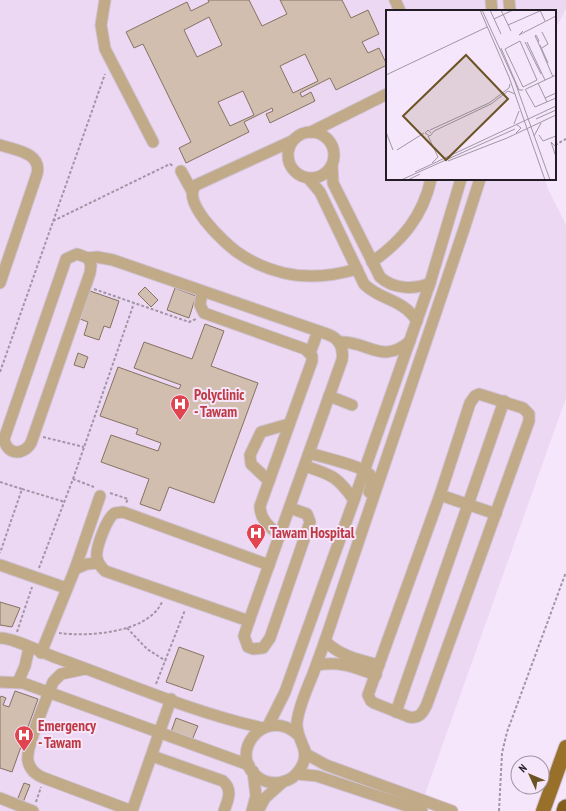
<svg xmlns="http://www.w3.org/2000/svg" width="566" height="811" font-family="'PT Sans Narrow',sans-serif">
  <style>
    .built { fill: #edd8f3 }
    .building { fill: #d2beae; stroke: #847263; fill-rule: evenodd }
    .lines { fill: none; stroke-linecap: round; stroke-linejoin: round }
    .minor-casing { stroke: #d0c2d4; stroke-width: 13 }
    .major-casing { stroke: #d0c2d4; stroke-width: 16 }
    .highway-casing { stroke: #d0c2d4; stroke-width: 19 }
    .path { stroke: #a296a6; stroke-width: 2; stroke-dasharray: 3 2; stroke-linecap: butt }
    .minor { stroke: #c0aa88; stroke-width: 11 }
    .major { stroke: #99702a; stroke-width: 14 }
    .highway { stroke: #835e1b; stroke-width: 17 }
    .labels { text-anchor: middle; stroke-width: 4; stroke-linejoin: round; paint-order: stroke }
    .health-label { font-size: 15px; font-weight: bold; fill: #be3a42; stroke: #f6e6fb; text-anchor: start }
    .inset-road { fill: none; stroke: #a196a5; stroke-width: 1 }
    .view { fill: #6b5324; fill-opacity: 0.15; stroke: #6b5324; stroke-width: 2 }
    .inset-edge { fill: none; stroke: #221d24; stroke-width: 2 }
  </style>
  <rect width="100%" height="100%" fill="#f6e6fb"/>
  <!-- built -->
  <path class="built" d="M0 0H566V9L555 30V11H387V179H545L547 187 566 225V398L419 811H0Z"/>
  <!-- building -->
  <g class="building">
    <path d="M208 0H249L262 26 287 14 280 0H342L351 18 368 10 379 34 362 42 368 53 379 48 387 65 336 90 330 78 300 93 302 97 311 92 315 101 270 123 266 114 273 111 272 108 244 122 249 132 186 163 179 148 191 142 143 44 134 48 126 32 187 2 191 11 209 2ZM209 17 222 45 197 57 184 30ZM305 54 318 81 293 93 280 66ZM243 91 254 115 230 126 218 102Z"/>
    <path d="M145 287 158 300 151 307 138 294Z"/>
    <path d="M175 288 196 296 189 318 167 310Z"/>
    <path d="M90 291 119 301 110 328 104 326 99 340 84 335 88 322 80 319Z"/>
    <path d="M205 324 224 331 211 366 258 383 214 503 169 487 160 511 140 504 149 479 101 462 111 435 158 451 161 443 136 434 138 429 100 416 118 367 179 389 181 385 134 368 144 342 192 359Z"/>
    <path d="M78 353 88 357 84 368 74 365Z"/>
    <path d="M0 602 20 608 12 627 0 625Z"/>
    <path d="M179 647 204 656 192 691 166 682Z"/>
    <path d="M15 691 38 699 12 772 0 768V698L1 696 6 698 3 705 9 707Z"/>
    <path d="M176 718 198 726 192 740 171 732Z"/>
    <path d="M24 783 30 785 22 805 16 803Z"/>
  </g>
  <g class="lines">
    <!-- minor casing -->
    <g class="minor-casing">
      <g id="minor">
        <path d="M105 0 101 25 105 49 153 142"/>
        <path d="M395 0 400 11"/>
        <path d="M491 0 492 11"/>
        <path d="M509 0 510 11"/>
        <circle cx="311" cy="155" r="23"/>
        <path d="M311 132 387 94"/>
        <path d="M292 141 196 185C180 201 223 242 237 252 251 262 267 269 284 273 309 279 333 276 357 269"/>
        <path d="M0 145C16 150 42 153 37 174L0 283"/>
        <path d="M332 165 333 183 380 277C393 289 414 290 430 283"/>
        <path d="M181 171 192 191"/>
        <path d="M309 179 320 192 364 284C381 301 402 298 417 321"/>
        <path d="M77 254 88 258 91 265 90 273 31 443C23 456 7 455 4 439L64 265 66 259Z"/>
        <path d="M88 258 97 257 113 260 327 334C339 338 344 348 342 360L249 621 244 636 248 647 253 649 263 648 270 638 310 522 307 514 290 508"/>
        <path d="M372 262C402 241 423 216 431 179"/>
        <path d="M202 292 200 305 204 313 305 349 312 356V361L260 506C260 520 270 527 280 536"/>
        <path d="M339 342C367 340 382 366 410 341"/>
        <path d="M310 353 318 331"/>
        <path d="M479 394 523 408 529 414V421L427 704C423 713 419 719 409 717L374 703 371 701 368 695 440 495 470 403 475 396Z"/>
        <path d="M329 396 352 405"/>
        <path d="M309 453C321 457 365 466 371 476 373 481 371 487 369 492"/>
        <path d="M305 466C332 475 337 476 354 500"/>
        <path d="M269 481 251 464 250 455 261 432 289 424"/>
        <path d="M440 495 496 514"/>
        <path d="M0 565 66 588"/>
        <path d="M75 569 87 564 98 563"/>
        <path d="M249 621 105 571C101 567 98 564 97 558 95 549 107 517 115 513L123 512 269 565"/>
        <path d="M0 638C14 638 43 653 57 658 124 682 194 713 263 728"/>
        <path d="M325 641C340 656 359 660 379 665"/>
        <path d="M41 653 75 569 100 496"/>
        <path d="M317 665C341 661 354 667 376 675"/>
        <path d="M85 669 61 674 53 682C47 698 25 748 28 761 30 770 36 775 44 778L132 811"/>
        <path d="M0 682 23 683 249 765"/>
        <path d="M18 682 25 666 29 648"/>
        <path d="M396 712 504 401"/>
        <path d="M268 726 285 692 354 500 430 283 461 179"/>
        <path d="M297 734C263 705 226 756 259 778 273 787 292 783 300 769 313 750 295 740 297 722 299 706 307 689 313 674 320 655 327 636 333 617 376 487 421 358 464 229L480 179"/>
        <path d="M304 748 306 754 326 765 452 811"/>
        <path d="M152 756 223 781C233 790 228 800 224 811"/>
        <path d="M297 774 317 776 422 811"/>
        <path d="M0 798 33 811"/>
        <path d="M132 811 171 699"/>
        <path d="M252 811 256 796 253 771"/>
        <path d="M258 811 265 798 283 782"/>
      </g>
    </g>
    <!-- major casing -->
    <g class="major-casing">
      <path id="major" d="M543 811 566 747"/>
    </g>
    <!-- highway casing -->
    <g class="highway-casing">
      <path id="highway" d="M565 811 566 808"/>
    </g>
    <!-- path -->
    <g class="path">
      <path d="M555 145 566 139"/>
      <path d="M53 221 170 164 173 166"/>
      <path d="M94 289 189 322 196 319"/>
      <path d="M0 372 105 74"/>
      <path d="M43 437 84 447"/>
      <path d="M73 479 134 303"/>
      <path d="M0 482 22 489 0 553"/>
      <path d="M22 489 65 502"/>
      <path d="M110 493 128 499 126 503"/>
      <path d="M39 568 73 479 94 487"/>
      <path d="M127 628 147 649 166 661"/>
      <path d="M17 632 32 587"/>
      <path d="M59 633C89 637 148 633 162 602"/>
      <path d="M156 684 185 610"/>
      <path d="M36 802 41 787"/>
      <path d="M499 811 502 753 507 732 566 572"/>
    </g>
    <!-- minor -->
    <use href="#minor" class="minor"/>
    <!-- major -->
    <use href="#major" class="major"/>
    <!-- highway -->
    <use href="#highway" class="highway"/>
  </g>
  <!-- icons -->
  <defs>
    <g id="hospital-pin" transform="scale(1)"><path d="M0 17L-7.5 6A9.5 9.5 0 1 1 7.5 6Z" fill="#e0444e" stroke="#f6e6fb"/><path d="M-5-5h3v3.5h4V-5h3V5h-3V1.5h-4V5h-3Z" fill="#fff"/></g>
  </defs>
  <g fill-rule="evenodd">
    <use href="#hospital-pin" x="180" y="404"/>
    <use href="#hospital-pin" x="256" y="533"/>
    <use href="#hospital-pin" x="24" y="735"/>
  </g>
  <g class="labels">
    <!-- health labels -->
    <g class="health-label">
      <text x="194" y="400">Polyclinic<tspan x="194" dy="17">- Tawam</tspan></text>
      <text x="270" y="538">Tawam Hospital</text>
      <text x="38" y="731">Emergency<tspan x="38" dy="17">- Tawam</tspan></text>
    </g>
  </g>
  <!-- overview -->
  <g transform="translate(386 10)">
    <rect width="170" height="170" fill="#f6e6fb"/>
    <path class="inset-road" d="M94 0 123 67 159 170M96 0 129 72 164 170M104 0 115 24M115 0 125 21M154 0 159 11M108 9 127 0M122 15 154 1M137 21 133 25 170 6M150 25 153 31 152 32 149 26ZM134 31 151 70 137 77 119 39ZM139 32 155 64M141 32 159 70M152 32 167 67M154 35 162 53M115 38 133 80H137M156 38 162 34 156 22M0 65 101 17M152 73 161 92M139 79 149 97 170 88M140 79 170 65M159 88 170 83M150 109 170 100M128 114 133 101M130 114 135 118 130 123M44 120 103 93 123 78 124 74M0 122 7 140M45 123 42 120 39 123 44 126 48 121 105 94 122 81 129 84M153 125 157 131 170 126M42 126 52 147 46 153M148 126 155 113M170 137 165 132 170 147M11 140 38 123M62 151 121 128 170 105M29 162 170 96M15 170 129 119M22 170 34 164"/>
    <path class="view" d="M80 45 122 89 60 150 17 106Z"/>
    <rect width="170" height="170" class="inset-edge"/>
  </g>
  <!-- north arrow -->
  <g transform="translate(530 775) rotate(314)"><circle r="19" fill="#f6e6fb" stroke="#a196a5"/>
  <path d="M0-3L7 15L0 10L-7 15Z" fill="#6b5324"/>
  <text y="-6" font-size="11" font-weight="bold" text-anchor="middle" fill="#221d24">N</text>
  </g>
</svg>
